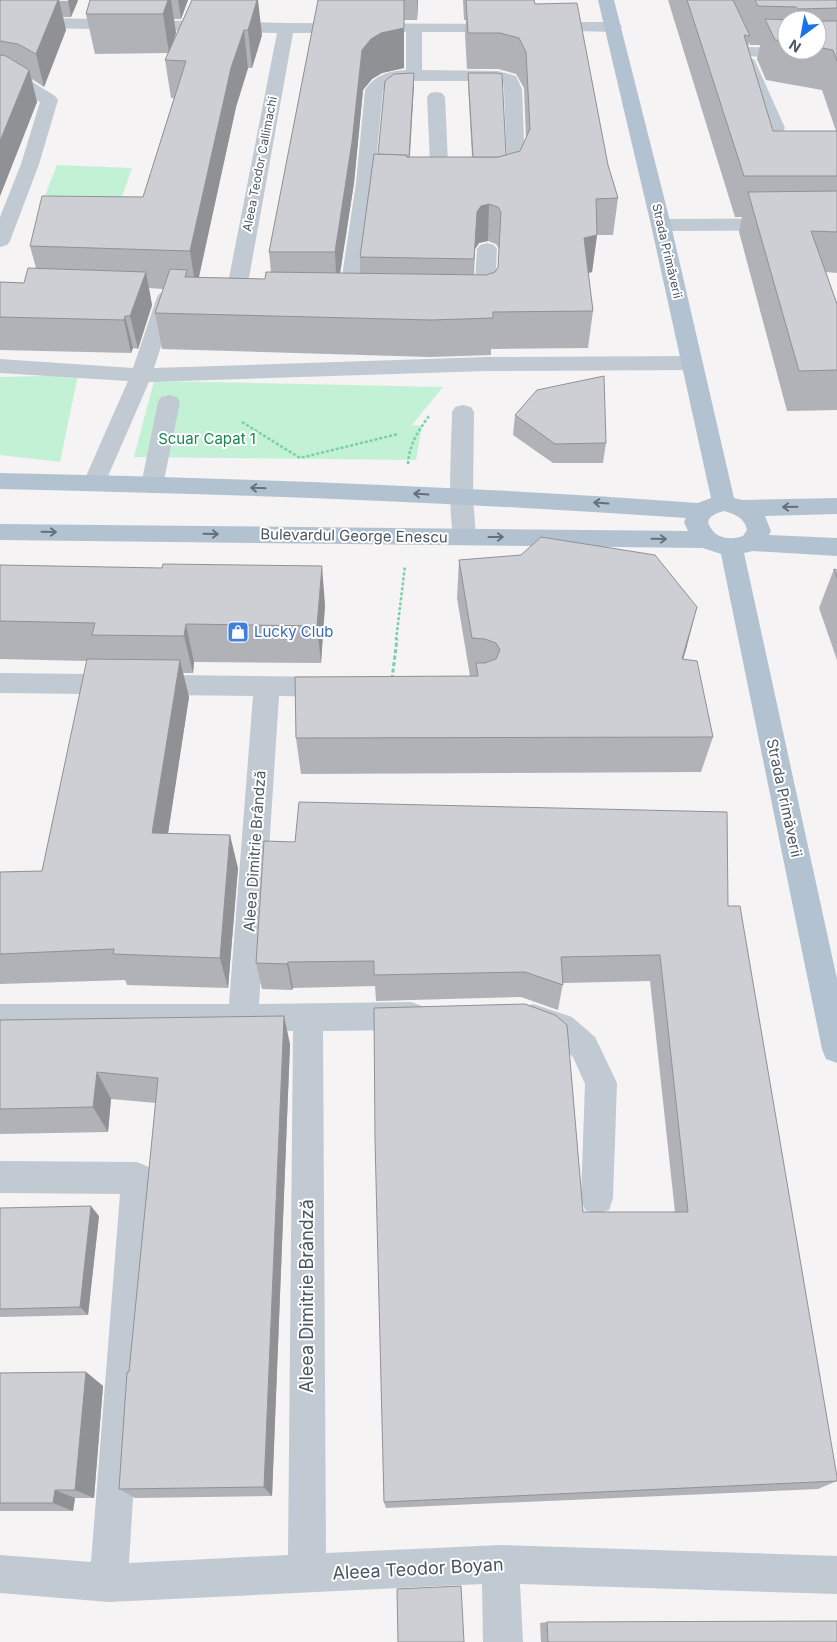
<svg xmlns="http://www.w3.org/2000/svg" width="837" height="1642" font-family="Inter,sans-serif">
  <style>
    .green { fill: #c3f1d5 }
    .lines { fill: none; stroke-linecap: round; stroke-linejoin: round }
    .path-far1 { stroke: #7ad0a6; stroke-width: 2.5; stroke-dasharray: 3 2; stroke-linecap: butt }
    .path { stroke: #7ad0a6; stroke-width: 3; stroke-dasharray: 4 2.5; stroke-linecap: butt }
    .minor { fill: #c1cad2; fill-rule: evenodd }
    .major { fill: #b3c2d1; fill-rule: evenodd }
    .wall { fill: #b0b2b7; fill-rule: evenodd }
    .shaded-wall { fill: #909195 }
    .building { fill: #cdcfd5; stroke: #909195 }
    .oneway { stroke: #64717d }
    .labels { text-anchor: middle; stroke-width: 4; stroke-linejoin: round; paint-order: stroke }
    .far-street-label { font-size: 12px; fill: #4a5661; stroke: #fff }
    .park-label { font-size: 15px; fill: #17864f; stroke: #fff }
    .street-label { font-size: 15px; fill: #4a5661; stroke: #fff }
    .shop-label { font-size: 15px; fill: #366cbe; stroke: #fff; text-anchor: start }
    .near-street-label { font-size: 18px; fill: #4a5661; stroke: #fff }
  </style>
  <rect width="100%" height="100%" fill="#f5f3f3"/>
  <!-- green -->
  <g class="green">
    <path d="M57 165 132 168 117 211 40 208Z"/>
    <path d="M78 375 60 462 0 455V377Z"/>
    <path d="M154 381 443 387 412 425 422 426 416 460 134 457Z"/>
  </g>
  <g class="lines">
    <!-- path-far1 -->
    <g class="path-far1">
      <path d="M242 422 300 458 398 434"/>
      <path d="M408 464C409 445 418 431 429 416"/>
      <path d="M396 640 405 566"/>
    </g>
    <!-- path -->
    <path class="path" d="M392 679 397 639"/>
    <!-- minor -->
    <g class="minor">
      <path d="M714 0H730L731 11 749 47 787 48V50L837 49V59L737 56 715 11Z"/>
      <path d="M0 17 286 23 509 24 511 27 509 30 503 32H422V70L498 71 516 76 522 89 525 166 517 186 504 190 497 188 495 184 497 180 502 179 507 166 504 89 503 83 496 81H402L393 83 383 90 374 183 358 303 355 307 348 309 341 307 338 303 356 183 365 90C375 75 388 71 406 70V32L293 33 245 300 242 304 235 306 214 303 211 299 214 295 226 293 277 33 0 27Z"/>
      <path d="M544 22H614L620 24 622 27 620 30 614 32 538 30 536 27 538 24Z"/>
      <path d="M748 58 754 59 756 63 785 128 782 132 776 133 770 132 767 128 740 63 742 59Z"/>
      <path d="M0 74 26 78 55 96 58 100 39 164 10 241 7 245 0 247V217L21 164 40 102 15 86 0 84Z"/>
      <path d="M436 92 442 93 445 97 449 185 447 189 440 191 433 189 431 185 427 97 430 93Z"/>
      <path d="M837 218V230L661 231 654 229 651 225 654 221 661 219Z"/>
      <path d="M487 243 494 245 497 249 494 304 491 308 484 310 469 308 466 304 469 300 474 298 477 249 480 245Z"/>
      <path d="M167 291 180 293 183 297 180 301 175 303 154 368 487 357 691 356 698 358 702 363 698 368 691 370 487 371 149 382 105 483 102 489 94 491 86 489 83 483 128 381 0 373V359L133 368 157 297 160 293Z"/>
      <path d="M169 395 177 397 180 402 163 485 160 491 152 493 144 491 141 485 158 402 161 397Z"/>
      <path d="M463 405 471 407 474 412 473 497 476 537 472 543 464 545 456 543C446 525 452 437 452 412L455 407Z"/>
      <path d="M0 673 333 677 342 680 346 687 342 694 333 697 279 696 259 1004 411 1002 422 1006 426 1016 422 1026 411 1030 323 1031 326 1553 500 1545 837 1556V1594L520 1584 523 1642H483L482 1584 109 1602 0 1593V1555L91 1562 120 1194 0 1193V1161L137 1162 149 1167 153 1178 129 1563 288 1555 293 1031 0 1032V1004H229L253 696 0 693Z"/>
      <path d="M533 1004 572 1017 595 1037 617 1083 613 1198 609 1210 597 1214 585 1210 581 1198 585 1084 573 1057 551 1038 522 1028 518 1018 522 1008Z"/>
    </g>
    <!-- major -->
    <path class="major" d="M598 0H614L671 225 734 498 742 500 837 498V514L765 516 771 531 769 535 837 538V556L753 551 744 553 837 979V1063L826 1059 822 1049 721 554 703 548 0 540V524L688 531 684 522 686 518C457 502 229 494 0 489V473C233 478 466 486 698 503L711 498 651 225ZM724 511C735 514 745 518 747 530L743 536C728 541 713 538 708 522 710 515 717 513 724 511Z"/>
  </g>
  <!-- wall -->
  <g class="wall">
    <path d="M0 0 78 1 71 17H63L66 30 44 87 32 79 37 102 0 196Z"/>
    <path d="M90 0H188L181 19H174L176 33 173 42 192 0 262 35 252 68H248L236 107 199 277 265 279 271 272 269 252 318 0H418L417 20H404V68L382 73 372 79 363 90 354 183 340 273H360V257L378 154 414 83 410 157H472L468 83V73L506 155 520 151 526 138 524 88 516 74 498 69H467L465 34 466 20H464L463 0H534L535 4 608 165 618 198 613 235H597L592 272 588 273 593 311 588 348 491 349V355L430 357 162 349 155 313 163 289 149 288 152 305 138 349 133 348 131 353 0 350V282L24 283 36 268 30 246 143 197 174 98H171L165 60 168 53 95 54 86 14ZM488 241 496 244 499 249 498 267 495 272 486 275H474L475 249 479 243Z"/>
    <path d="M668 0H837V273L826 272 837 304V410L787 411 739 232 742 217H735ZM787 20H817V50H787ZM749 42 750 45H760L757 59 766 80 822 90 836 131H773L748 48Z"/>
    <path d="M515 415 606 443 603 463H553L513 435Z"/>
    <path d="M459 560 687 646 683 659 713 737 701 772 301 774 296 738 470 676 457 598Z"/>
    <path d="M0 565 325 605 321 663 194 662 193 673H183L189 697 168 833 238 868 228 988 127 985 125 980 0 984V872L42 871 87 661 0 659Z"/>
    <path d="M834 569 837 570V660L819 608Z"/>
    <path d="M728 906 837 1481 818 1489 386 1508 384 1502 583 1212H675L650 981 563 983 558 1010 521 997 376 1001 375 986 293 988 292 990 262 989 256 963Z"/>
    <path d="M0 1020 290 1044 272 1496 135 1498 119 1489 129 1372 156 1103 111 1099 108 1132 0 1134Z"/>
    <path d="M0 1208 99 1216 88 1315 0 1317Z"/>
    <path d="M86 1372 103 1386 94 1498H75L73 1511H0V1373Z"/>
    <path d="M547 1622 837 1642H541L540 1623Z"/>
  </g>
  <!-- shaded-wall -->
  <g class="shaded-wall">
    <path d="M58 0H59L66 30 44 87 36 54Z"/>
    <path d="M68 0H78L71 17Z"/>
    <path d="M168 0H171L176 33 169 53 163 14Z"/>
    <path d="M178 0H188L181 19Z"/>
    <path d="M257 0H258L262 35 252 68 248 30Z"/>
    <path d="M404 0V68L382 73 372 79 363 90 354 183 337 293 335 252 362 50Z"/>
    <path d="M417 0H418L417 20Z"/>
    <path d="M244 30 248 68 236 107 196 290 190 251 231 68Z"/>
    <path d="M29 70 37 102 0 196V141Z"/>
    <path d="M414 73V83L408 177V166Z"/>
    <path d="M489 204 488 241 479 243 475 249 472 296 477 212 481 206Z"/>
    <path d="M597 235 592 272 580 275 584 238Z"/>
    <path d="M146 272 152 305 138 349 130 316Z"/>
    <path d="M125 316 133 348 131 353 124 320Z"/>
    <path d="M322 566 325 605 321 663 317 626Z"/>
    <path d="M697 607 687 646 672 696 682 659Z"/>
    <path d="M186 624 194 662 193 673 184 636Z"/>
    <path d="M180 660 189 697 163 866 152 833Z"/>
    <path d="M230 835 238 868 228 988 220 958Z"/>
    <path d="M288 962 293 988 292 990 287 964Z"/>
    <path d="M284 1016 290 1044 272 1496 264 1487Z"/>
    <path d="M97 1072 111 1099 108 1132 93 1107Z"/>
    <path d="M91 1206 99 1216 88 1315 80 1307Z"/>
    <path d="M86 1372 103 1386 94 1498 75 1490Z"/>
    <path d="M55 1490 75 1498 73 1511 53 1503Z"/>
  </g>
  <!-- building -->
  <g class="building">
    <path d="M0 0H58L36 54 18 44 0 41Z"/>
    <path d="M90 0H168L163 14H86Z"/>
    <path d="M192 0H257L248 30H244L231 68 190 251 30 246 42 196 143 197 186 61 165 60Z"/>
    <path d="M318 0H404V28L381 33 371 39 362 50 352 142 335 252H269Z"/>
    <path d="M466 0H534L535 4 577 3 608 165 618 198 596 199 597 235 584 238 593 311 493 312V318L431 320 155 313 170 269 187 270 185 277 265 279 266 272 486 275 495 272 498 267 501 212 498 207 489 204 481 206 477 212 474 259 360 257 374 154 407 155V157H498L520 151 530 129 526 52 519 38 500 33H468Z"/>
    <path d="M687 0H733L750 36 744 35 773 131H837V176H744Z"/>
    <path d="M755 0H837V8L798 9 796 7 758 6Z"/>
    <path d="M765 19 795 20H787V42L775 40Z"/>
    <path d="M817 21H837V61L833 50 817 47Z"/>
    <path d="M0 55 6 56 29 70 0 141Z"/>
    <path d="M414 73 409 157H407V155L378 154 385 81 394 74Z"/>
    <path d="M468 73H496L502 74 506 155 498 157H473Z"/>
    <path d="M837 191V232L811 231 837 304V370L799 371 748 192Z"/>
    <path d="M28 268 146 272 130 316H125L124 320 0 317V282L24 283Z"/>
    <path d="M604 376 606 443 555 444 515 415 537 390Z"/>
    <path d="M541 537 655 555 697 607 682 659 697 661 713 737 296 738 295 677 478 676 476 663H485L496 659 500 650 496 643 485 639 472 638 459 560 521 555Z"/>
    <path d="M163 564 322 566 317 626 186 624 184 636 92 635 95 623 0 621V565L162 568Z"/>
    <path d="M834 569 837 570V578Z"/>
    <path d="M87 659 180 660 152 833 230 835 220 958 113 954 114 949 0 954V872L42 871Z"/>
    <path d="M299 802 727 812 728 906H740L837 1477V1481L384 1502 375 1140 374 1008 525 1004 555 1015 567 1025 583 1212H688L660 955 561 957 563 985 525 972 374 975V961L288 962 287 964 256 963 264 841 295 842Z"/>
    <path d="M284 1016 264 1487 119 1489 127 1372H129L158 1078 97 1072 93 1107 0 1109V1020Z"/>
    <path d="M91 1206 80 1307 0 1309V1208Z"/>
    <path d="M86 1372 75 1490H55L53 1503H0V1373Z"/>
    <path d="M461 1586 464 1642H398L397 1589Z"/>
    <path d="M837 1621V1642H548L547 1622Z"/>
  </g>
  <!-- one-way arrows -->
  <defs><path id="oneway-shaft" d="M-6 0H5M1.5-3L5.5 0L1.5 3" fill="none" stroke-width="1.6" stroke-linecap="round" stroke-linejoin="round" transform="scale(1.25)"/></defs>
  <g class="oneway">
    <use href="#oneway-shaft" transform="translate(258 488) rotate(-178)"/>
    <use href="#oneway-shaft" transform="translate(421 494) rotate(-176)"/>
    <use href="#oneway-shaft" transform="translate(601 503) rotate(-176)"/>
    <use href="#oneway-shaft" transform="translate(790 507) rotate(179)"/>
    <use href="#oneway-shaft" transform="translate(49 532) rotate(1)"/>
    <use href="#oneway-shaft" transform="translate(211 534) rotate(1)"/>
    <use href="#oneway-shaft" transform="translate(496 537)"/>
    <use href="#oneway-shaft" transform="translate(659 539) rotate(1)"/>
  </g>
  <!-- icons -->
  <defs>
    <g id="shop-square" transform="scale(1.125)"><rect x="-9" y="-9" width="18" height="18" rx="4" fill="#3f7fe0" stroke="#fff"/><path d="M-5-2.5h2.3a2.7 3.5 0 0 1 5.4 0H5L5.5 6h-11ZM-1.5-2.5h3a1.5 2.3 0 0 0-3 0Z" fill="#fff"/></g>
  </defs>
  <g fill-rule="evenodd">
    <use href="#shop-square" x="238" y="632"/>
  </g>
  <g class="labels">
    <!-- far-street labels -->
    <g class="far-street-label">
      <text transform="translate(260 164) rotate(-79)" y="4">Aleea Teodor Callimachi</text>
      <text transform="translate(667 251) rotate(77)" y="4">Strada Primăverii</text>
    </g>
    <!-- park labels -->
    <g class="park-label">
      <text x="207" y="444">Scuar Capat 1</text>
    </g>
    <!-- street labels -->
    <g class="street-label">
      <text transform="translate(354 536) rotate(1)" y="5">Bulevardul George Enescu</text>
      <text transform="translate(784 798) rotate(78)" y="5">Strada Primăverii</text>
      <text transform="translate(255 851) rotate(-86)" y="5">Aleea Dimitrie Brândză</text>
    </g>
    <!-- shop labels -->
    <g class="shop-label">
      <text x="254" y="637">Lucky Club</text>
    </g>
    <!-- near-street labels -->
    <g class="near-street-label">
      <text transform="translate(307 1296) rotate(-90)" y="6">Aleea Dimitrie Brândză</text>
      <text transform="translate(418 1569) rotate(-3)" y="6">Aleea Teodor Boyan</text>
    </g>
  </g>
  <!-- north arrow -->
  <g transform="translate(802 35) rotate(212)"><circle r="24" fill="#ffffff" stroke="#b7bbc0"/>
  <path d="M0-4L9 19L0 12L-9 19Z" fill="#1a73e8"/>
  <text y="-8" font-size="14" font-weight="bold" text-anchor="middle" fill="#4a5661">N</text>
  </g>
</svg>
